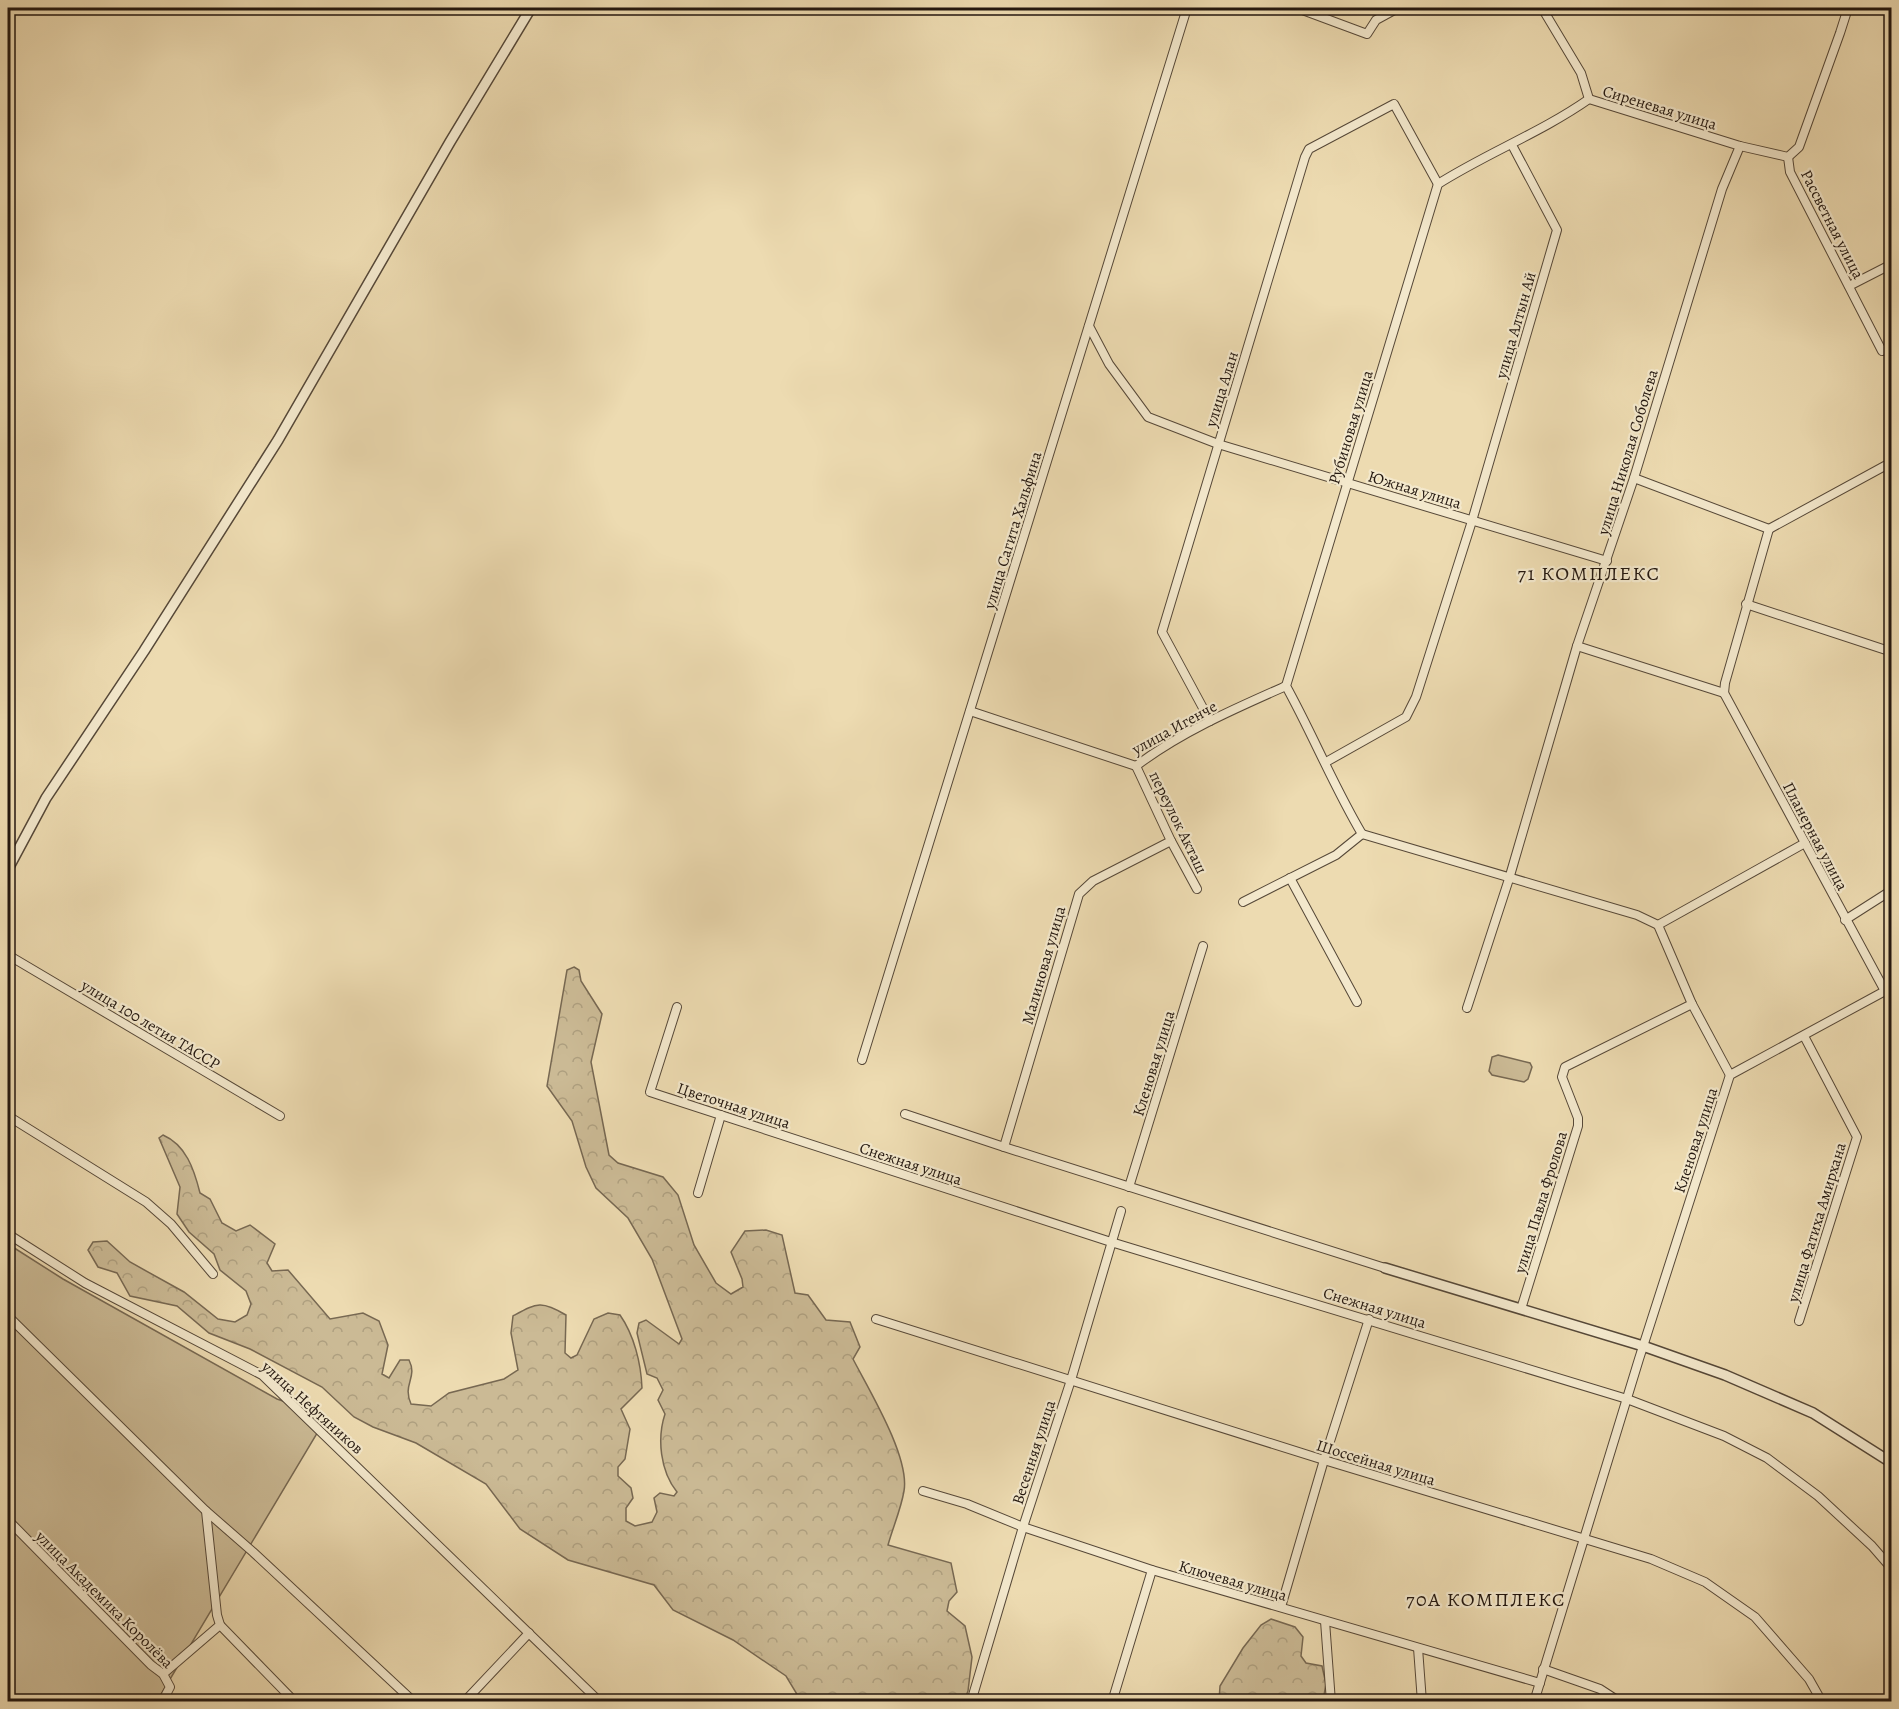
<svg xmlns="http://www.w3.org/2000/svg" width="1899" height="1709" font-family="Alegreya,serif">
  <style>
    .grass { fill: #cbba95; stroke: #776852; stroke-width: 1.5 }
    .forest { fill: url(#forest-crowns); stroke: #776852; stroke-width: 1.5 }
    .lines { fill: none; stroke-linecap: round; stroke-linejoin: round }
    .minor-casing { stroke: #564838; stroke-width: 10 }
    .tertiary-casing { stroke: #564838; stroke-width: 12 }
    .minor { stroke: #f3e8cc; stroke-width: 8 }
    .tertiary { stroke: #f3e8cc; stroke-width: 9 }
    .labels { text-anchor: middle; stroke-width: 4.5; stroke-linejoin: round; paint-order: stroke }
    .street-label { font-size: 16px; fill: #23170f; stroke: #f3e8cc }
    .quarter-label { font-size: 20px; letter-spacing: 1.5px; fill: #23170f; stroke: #f3e8cc }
  </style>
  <defs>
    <pattern id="forest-crowns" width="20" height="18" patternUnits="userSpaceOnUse" patternTransform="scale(1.5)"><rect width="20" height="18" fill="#cbba95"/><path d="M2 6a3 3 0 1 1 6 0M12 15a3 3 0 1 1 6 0" fill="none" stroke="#ae9f7f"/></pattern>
  </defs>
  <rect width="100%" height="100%" fill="#eddbb1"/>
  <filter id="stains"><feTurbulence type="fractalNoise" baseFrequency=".00333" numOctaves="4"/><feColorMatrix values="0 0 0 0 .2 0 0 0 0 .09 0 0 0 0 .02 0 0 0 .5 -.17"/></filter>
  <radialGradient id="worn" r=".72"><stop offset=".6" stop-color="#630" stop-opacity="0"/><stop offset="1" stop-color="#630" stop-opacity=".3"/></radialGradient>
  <!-- grass -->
  <g class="grass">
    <path d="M1498 1055 1530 1063 1532 1067 1528 1079 1524 1082 1492 1075 1489 1071 1492 1057Z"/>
    <path d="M8 1244 63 1279 277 1399 315 1412 325 1420 157 1701H8Z"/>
  </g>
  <!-- forest -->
  <g class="forest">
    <path d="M574 967 579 970 581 981 602 1014 591 1062 609 1155 618 1163 663 1177 678 1195 694 1245 716 1283 731 1294 743 1287 742 1279 731 1252 745 1231 766 1230 782 1235 795 1293 808 1295 826 1320 850 1322 860 1347 853 1359C869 1390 910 1457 904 1491 901 1509 893 1527 888 1545L951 1563 957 1592 949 1601 947 1611 965 1626 972 1657 968 1691 964 1701H801L786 1676 733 1640 673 1610 654 1585 568 1560 520 1529 486 1484 416 1443 373 1427 354 1417 322 1387 250 1349 209 1333 177 1306 130 1296 117 1273 98 1267 88 1250 93 1242 107 1241 130 1262 184 1292 218 1319 235 1322 247 1315 251 1304 246 1291 220 1270 214 1254 189 1232 177 1214 180 1187 159 1138 163 1135C186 1145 194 1169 200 1193L210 1199 222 1223 236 1231 250 1225 275 1244 267 1263 272 1271 288 1270 330 1319 363 1313 379 1321 388 1345 382 1374 389 1378 400 1360H409C418 1378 402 1384 411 1404L431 1406 449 1393 504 1379 518 1370 511 1333 513 1316C537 1303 541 1300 566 1315L565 1353 571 1358 577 1355 594 1319 608 1313 620 1315C634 1335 641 1363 642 1388L621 1409 630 1429 625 1459 618 1467V1476L631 1488 633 1498 626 1508V1521L635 1526 652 1522 657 1512 654 1498 660 1493 674 1496 677 1492C660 1471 657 1438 665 1414L658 1400 663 1390 657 1378 647 1374 637 1333 639 1323 646 1320 679 1344 682 1339 652 1259 628 1218 596 1188 586 1167 572 1121 547 1086 567 970Z"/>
    <path d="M1271 1619 1295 1627 1303 1637 1301 1656 1306 1663 1322 1666 1326 1684 1323 1701H1219L1220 1686 1243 1648 1261 1625Z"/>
  </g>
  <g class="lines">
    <!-- minor casing -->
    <g class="minor-casing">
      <g id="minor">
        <path d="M1297 8 1367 34 1376 20 1398 8"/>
        <path d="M1542 8 1581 73 1589 99"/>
        <path d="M1589 99 1740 146 1788 157"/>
        <path d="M1788 157 1790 172 1882 351"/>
        <path d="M1788 157 1799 147 1840 33 1848 8"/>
        <path d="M1849 286 1892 264"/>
        <path d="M1089 326 1109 364 1148 417 1218 444 1607 561"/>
        <path d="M1634 478 1769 529"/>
        <path d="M1769 529 1892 462"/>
        <path d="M1746 604 1892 652"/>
        <path d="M1577 646 1724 693"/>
        <path d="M1724 693 1885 991"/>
        <path d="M1724 693 1725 683 1769 529"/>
        <path d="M970 711 1136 766"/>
        <path d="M1210 721 1162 632 1305 157 1309 149 1394 104 1438 184"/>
        <path d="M1326 762 1406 717 1416 697 1472 521 1557 230 1512 145"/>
        <path d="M1136 766C1181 732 1234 709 1286 686"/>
        <path d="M1136 766 1171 841 1197 889"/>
        <path d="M1362 834C1334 787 1313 735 1286 686L1438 184C1487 153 1542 132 1589 99"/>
        <path d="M1362 834 1637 915 1658 925"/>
        <path d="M1290 878 1357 1002"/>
        <path d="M1243 902 1336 855 1362 834"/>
        <path d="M1845 920 1892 890"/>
        <path d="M8 955 280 1116"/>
        <path d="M677 1007 650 1092 1111 1242 1627 1399 1724 1436 1767 1458 1818 1496 1872 1546 1892 1569"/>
        <path d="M1467 1008 1509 879 1577 646 1634 478 1722 189 1740 146"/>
        <path d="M862 1060 1187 8"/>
        <path d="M1730 1075 1692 1004 1658 925 1805 843"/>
        <path d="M905 1114 1004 1147 1385 1268"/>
        <path d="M8 1116 146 1202 171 1224 213 1274"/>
        <path d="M1004 1147 1079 894 1093 881 1171 841"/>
        <path d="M1129 1187 1203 946"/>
        <path d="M698 1193 721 1115"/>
        <path d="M8 1234 85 1283 262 1375 600 1702"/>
        <path d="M1521 1309 1578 1126V1118L1562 1077 1565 1067 1692 1004"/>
        <path d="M8 1316 206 1511 217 1615 220 1625 163 1674"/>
        <path d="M876 1319 1324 1460 1651 1559 1705 1582 1755 1617 1809 1679 1822 1702"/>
        <path d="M1799 1321 1857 1137 1804 1036"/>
        <path d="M923 1491 967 1504 1023 1527 1152 1570 1540 1683"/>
        <path d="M206 1511 253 1552 414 1702"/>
        <path d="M8 1520 151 1665 163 1674 170 1687 162 1702"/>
        <path d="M1281 1607 1324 1460 1369 1319"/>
        <path d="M1325 1621 1331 1702"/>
        <path d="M220 1625 295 1702"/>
        <path d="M1418 1648 1422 1702"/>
        <path d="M1543 1669 1600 1689 1620 1702"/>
        <path d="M464 1702 529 1633"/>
        <path d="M971 1702 1023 1527 1071 1380 1121 1211"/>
        <path d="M1112 1702 1152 1570"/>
        <path d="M1534 1702 1639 1359 1730 1075 1885 991"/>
      </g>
    </g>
    <!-- tertiary casing -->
    <g class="tertiary-casing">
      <g id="tertiary">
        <path d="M8 869 46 798 144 651 278 440 450 142 531 8"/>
        <path d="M1385 1268 1643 1346 1725 1375 1813 1413 1892 1463"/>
      </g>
    </g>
    <!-- minor -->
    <use href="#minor" class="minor"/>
    <!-- tertiary -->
    <use href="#tertiary" class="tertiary"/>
  </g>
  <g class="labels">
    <!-- street labels -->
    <g class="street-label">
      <text transform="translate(1660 107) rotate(17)" y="6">Сиреневая улица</text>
      <text transform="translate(1833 224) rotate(63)" y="6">Рассветная улица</text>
      <text transform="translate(1515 325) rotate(-74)" y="6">улица Алтын Ай</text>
      <text transform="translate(1221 389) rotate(-73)" y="6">улица Алан</text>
      <text transform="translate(1350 427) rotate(-73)" y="6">Рубиновая улица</text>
      <text transform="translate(1627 452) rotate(-73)" y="6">улица Николая Соболева</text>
      <text transform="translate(1415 489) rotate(17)" y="6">Южная улица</text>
      <text transform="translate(1012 530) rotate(-73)" y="6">улица Сагита Хальфина</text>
      <text transform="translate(1174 727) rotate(-29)" y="6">улица Игенче</text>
      <text transform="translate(1179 822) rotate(64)" y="6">переулок Акташ</text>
      <text transform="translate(1816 836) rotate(62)" y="6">Планерная улица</text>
      <text transform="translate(1043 965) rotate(-74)" y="6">Малиновая улица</text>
      <text transform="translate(151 1024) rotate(31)" y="6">улица 100 летия ТАССР</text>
      <text transform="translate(1153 1063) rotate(-73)" y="6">Кленовая улица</text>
      <text transform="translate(734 1105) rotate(18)" y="6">Цветочная улица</text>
      <text transform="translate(1695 1140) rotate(-72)" y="6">Кленовая улица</text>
      <text transform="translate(911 1163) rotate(18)" y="6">Снежная улица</text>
      <text transform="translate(1540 1202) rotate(-73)" y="6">улица Павла Фролова</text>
      <text transform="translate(1816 1222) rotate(-73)" y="6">улица Фатиха Амирхана</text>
      <text transform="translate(1375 1307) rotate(17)" y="6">Снежная улица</text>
      <text transform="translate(313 1407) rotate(42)" y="6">улица Нефтяников</text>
      <text transform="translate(1033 1452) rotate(-72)" y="6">Весенняя улица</text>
      <text transform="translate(1376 1462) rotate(17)" y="6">Шоссейная улица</text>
      <text transform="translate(1233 1580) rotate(16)" y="6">Ключевая улица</text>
      <text transform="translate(105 1599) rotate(45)" y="6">улица Академика Королёва</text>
    </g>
    <!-- quarter labels -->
    <g class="quarter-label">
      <text x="1589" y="580">71 КОМПЛЕКС</text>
      <text x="1486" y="1606">70А КОМПЛЕКС</text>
    </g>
  </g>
  <!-- margin -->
  <rect width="1899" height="1709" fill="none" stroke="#eddbb1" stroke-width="30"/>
  <rect x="9" y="9" width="1881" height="1691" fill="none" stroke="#23170f" stroke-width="3"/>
  <rect x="15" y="15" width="1869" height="1679" fill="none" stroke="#23170f" stroke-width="1.5"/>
  <rect width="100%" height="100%" filter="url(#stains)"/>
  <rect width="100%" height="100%" fill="url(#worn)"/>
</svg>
